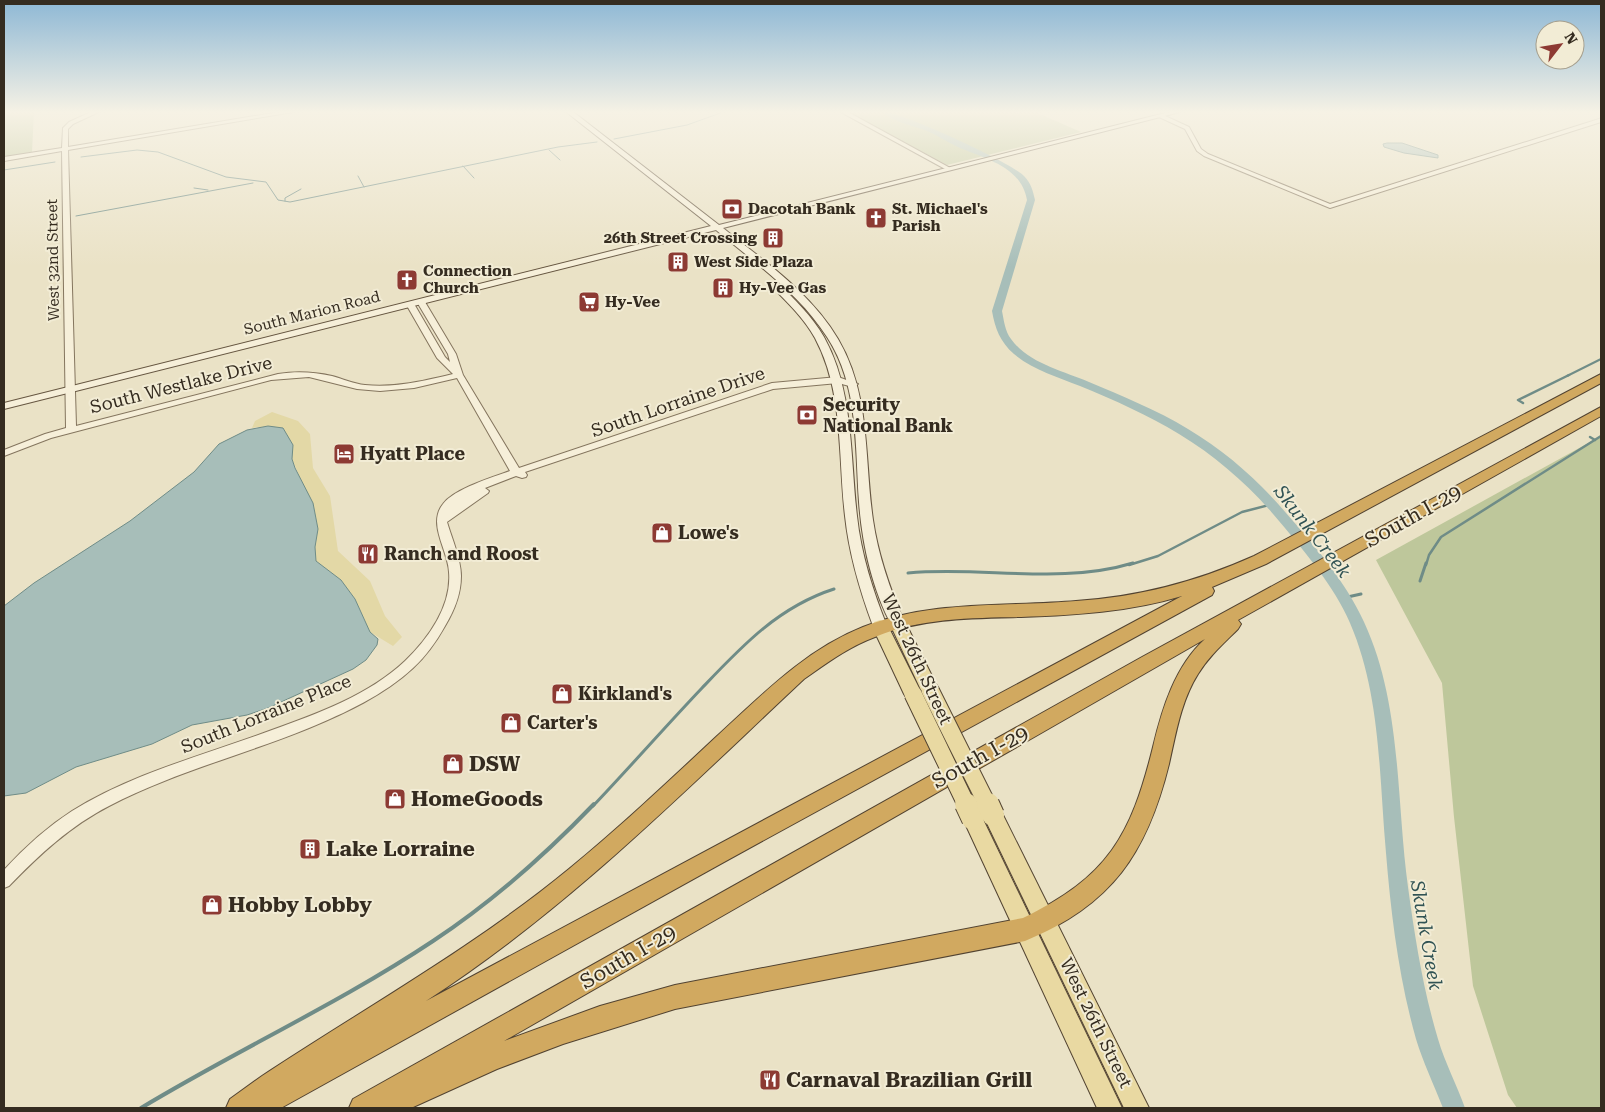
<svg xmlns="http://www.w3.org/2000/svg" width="1605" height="1112" font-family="'Roboto Serif',serif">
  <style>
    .green { fill: #bec79b }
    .sand { fill: #e3d8a6 }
    .water { fill: #a7beb9; stroke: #6f8c87 }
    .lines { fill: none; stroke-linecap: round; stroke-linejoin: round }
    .stream-far4 { stroke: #6f8c87; stroke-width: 1 }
    .stream-far3 { stroke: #6f8c87; stroke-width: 2 }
    .stream-far2 { stroke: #6f8c87; stroke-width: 2.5 }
    .stream-far1 { stroke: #6f8c87; stroke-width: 3 }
    .stream { stroke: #6f8c87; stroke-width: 4 }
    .river { fill: #a7beb9; fill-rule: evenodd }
    .tertiary-casing { stroke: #84755e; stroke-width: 2 }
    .secondary-casing { stroke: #665641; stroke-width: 2 }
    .primary-casing { stroke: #524331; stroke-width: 2 }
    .motorway-casing { stroke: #524331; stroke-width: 2 }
    .tertiary { fill: #f6efd9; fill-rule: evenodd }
    .secondary { fill: #f6efd9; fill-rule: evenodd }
    .primary { fill: #e9d9a2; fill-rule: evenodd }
    .motorway { fill: #d1a960; fill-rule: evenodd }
    .primary-bridge-far1-casing { stroke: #524331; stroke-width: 19; stroke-linecap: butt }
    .primary-bridge-casing { stroke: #524331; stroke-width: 24; stroke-linecap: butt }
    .primary-bridge-far1 { stroke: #e9d9a2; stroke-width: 17 }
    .primary-bridge { stroke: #e9d9a2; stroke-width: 22 }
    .labels { text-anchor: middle; stroke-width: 4; stroke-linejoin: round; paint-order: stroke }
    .far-poi-label { font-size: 15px; font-weight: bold; fill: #352c20; stroke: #f2ecd5; text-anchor: start }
    .far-street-label { font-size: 15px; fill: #352c20; stroke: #f2ecd5 }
    .street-label { font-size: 18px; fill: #352c20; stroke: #f2ecd5 }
    .poi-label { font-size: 18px; font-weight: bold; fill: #352c20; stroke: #f2ecd5; text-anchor: start }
    .water-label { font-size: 19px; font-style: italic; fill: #315354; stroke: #f2ecd5 }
    .near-street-label { font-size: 21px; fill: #352c20; stroke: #f2ecd5 }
    .near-poi-label { font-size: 21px; font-weight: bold; fill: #352c20; stroke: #f2ecd5; text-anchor: start }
  </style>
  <rect width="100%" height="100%" fill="#eae2c6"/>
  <!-- green -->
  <g class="green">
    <path d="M4 111H34L32 152 4 157Z"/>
    <path d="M846 111H1033L1081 132 947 165Z"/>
    <path d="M1601 436V1108H1517L1508 1095 1473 986 1454 817 1442 683 1376 560Z"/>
  </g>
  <!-- sand -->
  <path class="sand" d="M272 412 298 421 310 434 313 468 330 496 338 551 370 581 385 616 402 637 393 646 370 632 355 599 341 580 316 561 315 547 318 529 314 510 292 459 293 445 288 439 257 427 252 428 255 421Z"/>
  <!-- water -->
  <g class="water">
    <path d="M1387 143H1402L1438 155V158L1404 153 1384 147 1383 144Z"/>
    <path d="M268 426 283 428 293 445 292 459 295 468 313 503 318 529 315 547 316 561 341 580 355 599 370 632 378 639 377 645 366 660 353 669 268 708 247 715 192 725 152 744 76 767 26 793 4 796V606L34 583 130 521 194 472 219 444 247 430Z"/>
  </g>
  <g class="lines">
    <!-- stream-far4 -->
    <g class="stream-far4">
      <path d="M614 139 687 125 726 111"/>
      <path d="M549 150 560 160"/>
      <path d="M81 157 137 150 158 152 226 177 266 182 278 200 290 202 558 147 597 142"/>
      <path d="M463 166 474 178"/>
      <path d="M4 170 55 162"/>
      <path d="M358 176 364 187"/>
      <path d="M194 188 208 190"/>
      <path d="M285 201V198L301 189"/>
      <path d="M76 216 253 183"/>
    </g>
    <!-- stream-far3 -->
    <path class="stream-far3" d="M1567 376 1601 359"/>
    <!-- stream-far2 -->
    <g class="stream-far2">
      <path d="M1523 403 1518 400 1569 375"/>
      <path d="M1590 437 1595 440"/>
      <path d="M1129 565 1158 556 1242 512 1273 504"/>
      <path d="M1426 565 1429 555 1441 537 1601 436"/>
    </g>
    <!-- stream-far1 -->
    <g class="stream-far1">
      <path d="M908 573C982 566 1061 585 1133 563"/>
      <path d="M1420 581 1426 563"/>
      <path d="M1343 598 1361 594"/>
      <path d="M593 806C630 767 665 727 702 688 741 647 778 607 834 589"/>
    </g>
    <!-- stream -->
    <path class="stream" d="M141 1108C237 1050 340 1003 433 941 492 902 545 855 594 804"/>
    <!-- river -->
    <path class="river" d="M881 111C899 111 1011 162 1024 176 1031 183 1033 191 1035 200L1002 311C1004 321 1005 331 1011 339 1028 363 1063 371 1089 382 1122 396 1157 410 1188 429 1225 451 1258 480 1286 513 1315 546 1346 582 1364 622 1402 704 1396 799 1408 887 1415 938 1423 989 1438 1039 1445 1063 1457 1085 1465 1108H1443C1434 1085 1423 1062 1416 1039 1399 979 1391 915 1386 853 1379 776 1381 695 1350 623 1334 586 1305 552 1279 521 1251 487 1217 457 1179 434 1148 415 1114 400 1080 386 1058 377 1033 370 1014 354 1000 342 995 328 992 311L1027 200C1021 166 985 159 958 147 947 142 937 135 927 131 911 125 893 122 881 111Z"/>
    <!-- tertiary casing -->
    <g class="tertiary-casing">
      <g id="tertiary">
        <path d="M93 111H101L73 124 68 129V147L285 111H299L68 150 76 426 278 374C297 371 314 372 332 376 343 379 354 384 365 385 395 388 424 381 453 374L437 358 406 304 413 302 445 357 450 362 448 354 417 302 421 300 425 302 456 354 463 375 519 468 772 383 838 377 858 384 853 387 838 383 773 389 525 472 527 475 526 477 522 478 516 476 485 488 489 491 488 493 447 522C452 539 461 559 461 576 461 595 454 611 445 626 436 642 426 656 413 668 384 695 345 713 309 728 243 755 172 773 109 806 70 826 39 855 9 886L4 888V870C24 848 47 827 72 811 133 773 205 755 272 730 317 714 369 695 405 661 428 639 452 606 449 572 448 550 427 524 443 504 454 489 493 477 510 471L457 378 414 388 380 391 357 389 309 377 271 380 51 438 4 456V450L45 434 66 428 62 151 4 161V157L62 148 63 128 69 122Z"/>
        <path d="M839 111H846L952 169 947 170Z"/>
        <path d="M1159 115H1163L1189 127 1201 149 1208 154 1330 204 1599 119 1601 118V122L1330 208 1204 156 1197 151 1185 129 1159 117Z"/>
      </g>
    </g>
    <!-- secondary casing -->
    <g class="secondary-casing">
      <g id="secondary">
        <path d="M565 111H572L719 225 1173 111H1184L723 228C764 261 811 293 838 339 871 395 864 458 873 520 878 555 890 589 904 622L902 626H892C872 589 862 543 859 502 855 446 859 386 827 337 799 293 755 263 716 230L4 409V403L711 226Z"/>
        <path d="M771 282H777C794 299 812 316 824 337 854 391 850 456 857 516 861 554 873 591 887 626L885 630H875L873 626C860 591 849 554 845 516 838 456 844 392 815 338 804 318 787 302 771 286Z"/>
      </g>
    </g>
    <!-- primary casing -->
    <g class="primary-casing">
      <g id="primary">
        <path d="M897 616 903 618 939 690 936 695 930 697 924 695 921 690 889 622 891 618Z"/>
        <path d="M880 620 886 622 922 694 919 699 913 701 907 699 904 694 872 626 874 622Z"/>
        <path d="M993 806 1000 809 1149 1108H1124L983 815 986 809Z"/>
        <path d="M973 810 980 813 1122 1108H1097L963 819 966 813Z"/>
      </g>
    </g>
    <!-- motorway casing -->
    <g class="motorway-casing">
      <g id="motorway">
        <path d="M1601 374V383L1266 564 1212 587 1214 591 1212 595 724 862 281 1108H226L230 1099 262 1076C365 1008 473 948 569 869 620 827 668 782 716 737 762 695 805 650 863 627 930 600 1005 607 1076 601 1139 597 1196 582 1254 556ZM1182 596 426 1001C568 909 681 794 804 679 827 663 848 647 875 637 920 618 973 618 1021 617 1075 615 1129 612 1182 596Z"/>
        <path d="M1601 407V416L1238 620 1241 624 1238 629C1224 643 1209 656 1198 674 1181 701 1176 733 1169 764 1147 853 1112 905 1025 941L675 1009 563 1044 497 1069 411 1108H349L353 1099 1142 657ZM1205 639C1175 666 1162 709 1153 747 1131 836 1108 877 1023 918L675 985 600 1006 504 1041Z"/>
      </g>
    </g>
    <!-- tertiary -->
    <use href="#tertiary" class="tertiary"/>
    <!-- secondary -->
    <use href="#secondary" class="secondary"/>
    <!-- primary -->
    <use href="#primary" class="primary"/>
    <!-- motorway -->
    <use href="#motorway" class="motorway"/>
    <!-- primary-bridge-far1 casing -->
    <g class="primary-bridge-far1-casing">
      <g id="primary-bridge-far1">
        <path d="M930 690 988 806"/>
        <path d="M913 694 967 806"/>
      </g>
    </g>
    <!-- primary-bridge casing -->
    <g class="primary-bridge-casing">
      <g id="primary-bridge">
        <path d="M966 804 973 819"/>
        <path d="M988 804 993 815"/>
      </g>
    </g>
    <!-- primary-bridge-far1 -->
    <use href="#primary-bridge-far1" class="primary-bridge-far1"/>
    <!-- primary-bridge -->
    <use href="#primary-bridge" class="primary-bridge"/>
  </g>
  <!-- sky -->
  <linearGradient id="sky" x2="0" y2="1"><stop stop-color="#8eb8d5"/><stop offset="0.42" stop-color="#f6f2e5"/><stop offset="1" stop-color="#f6f2e5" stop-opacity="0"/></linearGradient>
  <rect width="1605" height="267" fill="url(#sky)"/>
  <!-- icons -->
  <defs>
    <g id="bank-square" transform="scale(1.125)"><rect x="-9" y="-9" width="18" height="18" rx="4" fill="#8d3a33" stroke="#f2ecd5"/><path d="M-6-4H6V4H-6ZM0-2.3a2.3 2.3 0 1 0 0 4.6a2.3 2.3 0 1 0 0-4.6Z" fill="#fff"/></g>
    <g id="church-square" transform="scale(1.125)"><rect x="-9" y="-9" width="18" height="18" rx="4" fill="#8d3a33" stroke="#f2ecd5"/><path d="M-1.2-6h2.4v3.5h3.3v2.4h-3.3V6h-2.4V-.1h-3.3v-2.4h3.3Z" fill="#fff"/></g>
    <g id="building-square" transform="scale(1.125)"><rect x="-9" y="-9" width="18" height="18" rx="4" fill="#8d3a33" stroke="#f2ecd5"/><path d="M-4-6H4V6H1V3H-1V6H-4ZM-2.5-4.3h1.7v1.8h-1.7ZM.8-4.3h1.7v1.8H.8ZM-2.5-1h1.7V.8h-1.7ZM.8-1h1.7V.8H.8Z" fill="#fff"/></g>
    <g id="supermarket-square" transform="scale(1.125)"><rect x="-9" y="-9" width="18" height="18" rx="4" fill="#8d3a33" stroke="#f2ecd5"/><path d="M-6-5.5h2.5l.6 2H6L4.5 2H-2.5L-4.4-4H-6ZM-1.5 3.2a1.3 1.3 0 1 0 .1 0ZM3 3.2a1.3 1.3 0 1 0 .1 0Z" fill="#fff"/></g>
    <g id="hotel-square" transform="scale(1.125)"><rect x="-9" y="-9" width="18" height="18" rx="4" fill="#8d3a33" stroke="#f2ecd5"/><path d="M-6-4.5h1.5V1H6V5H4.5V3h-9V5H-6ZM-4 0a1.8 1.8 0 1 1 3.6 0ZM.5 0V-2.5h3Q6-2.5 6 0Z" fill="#fff"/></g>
    <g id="shop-square" transform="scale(1.125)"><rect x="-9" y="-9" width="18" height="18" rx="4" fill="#8d3a33" stroke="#f2ecd5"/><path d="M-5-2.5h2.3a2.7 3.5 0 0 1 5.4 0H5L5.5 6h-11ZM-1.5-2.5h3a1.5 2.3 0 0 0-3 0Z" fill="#fff"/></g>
    <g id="restaurant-square" transform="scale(1.125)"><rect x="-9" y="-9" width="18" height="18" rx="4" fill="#8d3a33" stroke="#f2ecd5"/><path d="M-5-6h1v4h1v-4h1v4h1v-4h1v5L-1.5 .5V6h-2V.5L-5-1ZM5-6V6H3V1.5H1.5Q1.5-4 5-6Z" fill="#fff"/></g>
  </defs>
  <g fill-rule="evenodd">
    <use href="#bank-square" x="732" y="209"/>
    <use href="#church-square" x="876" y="218"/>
    <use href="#building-square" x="773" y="238"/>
    <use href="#building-square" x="678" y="262"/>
    <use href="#church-square" x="407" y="280"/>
    <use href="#building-square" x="723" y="288"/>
    <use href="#supermarket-square" x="589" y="302"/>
    <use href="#bank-square" x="807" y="415"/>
    <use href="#hotel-square" x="344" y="454"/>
    <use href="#shop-square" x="662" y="533"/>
    <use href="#restaurant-square" x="368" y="554"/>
    <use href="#shop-square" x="562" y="694"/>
    <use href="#shop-square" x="511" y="723"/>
    <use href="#shop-square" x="453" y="764"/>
    <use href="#shop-square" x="395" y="799"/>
    <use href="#building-square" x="310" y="849"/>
    <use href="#shop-square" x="212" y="905"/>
    <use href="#restaurant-square" x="770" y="1080"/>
  </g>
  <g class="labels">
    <!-- far-poi labels -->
    <g class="far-poi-label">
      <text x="748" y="214">Dacotah Bank</text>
      <text x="892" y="214">St. Michael's<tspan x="892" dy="17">Parish</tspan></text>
      <text x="757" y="243" text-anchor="end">26th Street Crossing</text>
      <text x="694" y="267">West Side Plaza</text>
      <text x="423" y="276">Connection<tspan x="423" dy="17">Church</tspan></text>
      <text x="739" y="293">Hy-Vee Gas</text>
      <text x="605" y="307">Hy-Vee</text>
    </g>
    <!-- far-street labels -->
    <g class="far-street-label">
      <text transform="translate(53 260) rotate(-91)" y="5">West 32nd Street</text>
      <text transform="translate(312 313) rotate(-14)" y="5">South Marion Road</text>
    </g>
    <!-- street labels -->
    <g class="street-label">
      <text transform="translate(181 385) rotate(-14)" y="6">South Westlake Drive</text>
      <text transform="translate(678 402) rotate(-19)" y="6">South Lorraine Drive</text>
      <text transform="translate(917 659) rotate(65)" y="6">West 26th Street</text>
      <text transform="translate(266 714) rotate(-22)" y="6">South Lorraine Place</text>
      <text transform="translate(1096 1023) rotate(64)" y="6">West 26th Street</text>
    </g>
    <!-- poi labels -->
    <g class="poi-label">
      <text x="823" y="411">Security<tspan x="823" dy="21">National Bank</tspan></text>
      <text x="360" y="460">Hyatt Place</text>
      <text x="678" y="539">Lowe's</text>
      <text x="384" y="560">Ranch and Roost</text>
      <text x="578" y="700">Kirkland's</text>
      <text x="527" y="729">Carter's</text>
    </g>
    <!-- water labels -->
    <g class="water-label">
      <text transform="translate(1313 531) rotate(52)" y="7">Skunk Creek</text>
      <text transform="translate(1427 935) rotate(80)" y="7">Skunk Creek</text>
    </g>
    <!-- near-street labels -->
    <g class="near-street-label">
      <text transform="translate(1413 516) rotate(-29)" y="7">South I-29</text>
      <text transform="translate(980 757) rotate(-29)" y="7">South I-29</text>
      <text transform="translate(628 957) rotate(-30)" y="7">South I-29</text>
    </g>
    <!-- near-poi labels -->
    <g class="near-poi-label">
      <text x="469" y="771">DSW</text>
      <text x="411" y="806">HomeGoods</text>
      <text x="326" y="856">Lake Lorraine</text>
      <text x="228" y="912">Hobby Lobby</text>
      <text x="786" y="1087">Carnaval Brazilian Grill</text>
    </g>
  </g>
  <!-- border -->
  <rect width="1605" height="1112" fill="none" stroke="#352c20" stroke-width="10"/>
  <!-- north arrow -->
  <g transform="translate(1560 45) rotate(59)"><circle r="24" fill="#f2ecd5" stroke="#a69f8d"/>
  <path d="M0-4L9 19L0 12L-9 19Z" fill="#8d3a33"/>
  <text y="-8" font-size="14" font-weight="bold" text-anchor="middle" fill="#352c20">N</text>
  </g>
</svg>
